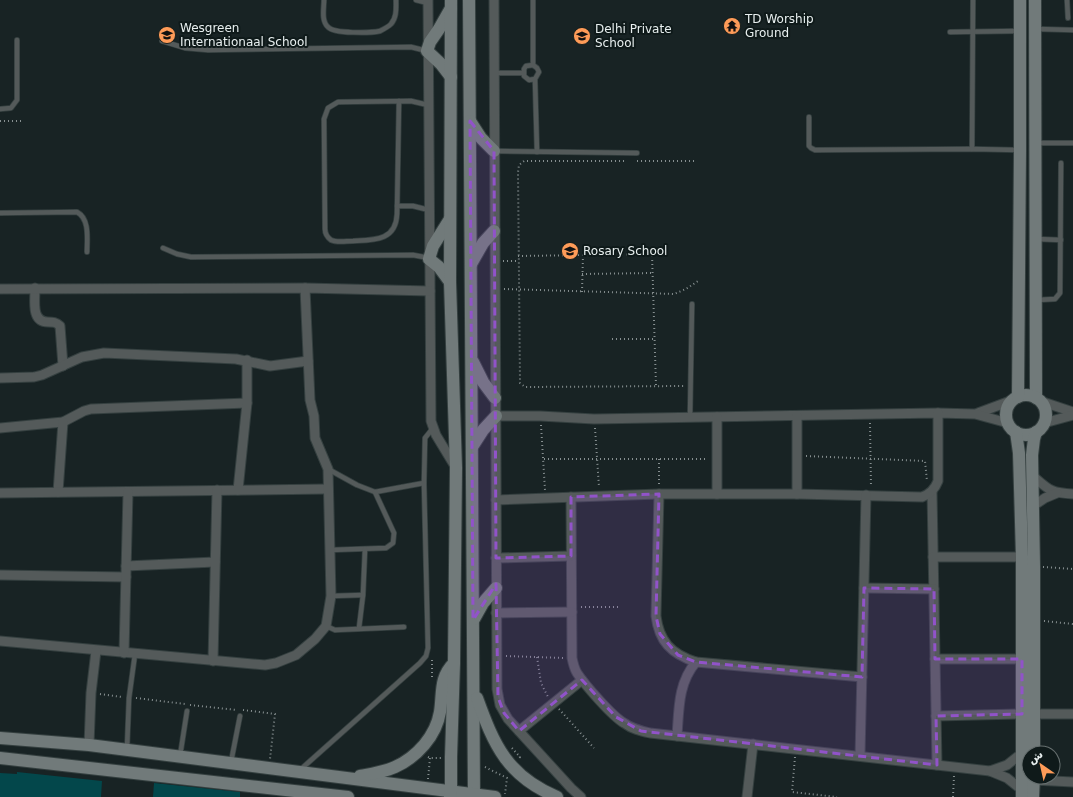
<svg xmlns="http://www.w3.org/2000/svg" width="1073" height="797" font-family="'DejaVu Sans','Noto Naskh Arabic',sans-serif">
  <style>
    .building { fill: #03474b }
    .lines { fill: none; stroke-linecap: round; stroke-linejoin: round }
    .lane-casing { stroke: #354040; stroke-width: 6 }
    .street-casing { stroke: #354040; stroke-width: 11 }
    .secondary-casing { stroke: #354040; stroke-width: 14 }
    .path { stroke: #868f90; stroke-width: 2; stroke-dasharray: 1 3; stroke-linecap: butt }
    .lane { stroke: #545a5a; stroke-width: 4.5 }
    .street { stroke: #545a5a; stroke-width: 9 }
    .secondary { stroke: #717a7a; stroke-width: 12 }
    .marked { fill: #9153c9; fill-opacity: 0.2; stroke: #9153c9; stroke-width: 3; stroke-dasharray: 8 5; stroke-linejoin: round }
    .labels { text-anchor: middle; stroke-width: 4; stroke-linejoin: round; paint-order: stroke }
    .poi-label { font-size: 12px; fill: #e8efef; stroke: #0f1a1a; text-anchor: start }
  </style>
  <rect width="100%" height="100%" fill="#182324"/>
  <!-- building -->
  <g class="building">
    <path d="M17 772 102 781 101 797H0V773L17 774Z"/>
    <path d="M154 783 240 792V797H153Z"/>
  </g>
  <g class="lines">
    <!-- lane casing -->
    <g class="lane-casing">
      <g id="lane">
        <path d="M324 0C324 8 321 21 328 27 334 34 371 33 380 31 384 29 388 27 391 24 397 17 396 8 396 0"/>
        <path d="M416 0 428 3"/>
        <path d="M1067 0 1068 18"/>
        <path d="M1037 29 1073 30"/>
        <path d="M950 32 1020 31"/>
        <path d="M162 41 185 48 208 50 411 47 427 51"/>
        <path d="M533 65V0"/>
        <path d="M494 73H523"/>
        <path d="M535 79 529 80 524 76V69L526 66 533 65 537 68 539 72 535 79 537 152"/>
        <path d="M399 101 397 214C396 241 374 240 353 241 346 241 337 243 331 240 327 237 325 233 325 229L324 119 328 108 338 102 411 101 428 105"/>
        <path d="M0 109 11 108 17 100V40"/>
        <path d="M809 117V146L811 148 815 150 972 149 1019 150"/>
        <path d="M1037 143H1073"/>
        <path d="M972 149 973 0"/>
        <path d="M495 151 637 153"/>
        <path d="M397 206H413L429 210"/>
        <path d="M0 213 77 212C90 219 87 239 87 252"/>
        <path d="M1037 239 1061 240"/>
        <path d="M163 248 177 254 191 257 413 255 429 258"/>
        <path d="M1037 300 1055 299 1060 293 1061 163"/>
        <path d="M690 417 692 304"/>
        <path d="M328 469 357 485 375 492 424 483"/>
        <path d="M330 550 386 548 393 543 394 533 375 492"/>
        <path d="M331 596 363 595"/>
        <path d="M326 626 335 630 404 627"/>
        <path d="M359 628 363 595 365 549"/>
        <path d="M127 749 129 698 135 654"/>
        <path d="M180 756 187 711"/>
        <path d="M231 762 240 716"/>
        <path d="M300 770 420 663 426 656 428 648 424 483 425 438 433 428"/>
      </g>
    </g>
    <!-- street casing -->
    <g class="street-casing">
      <g id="street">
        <path d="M428 0 431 421 436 435 456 468"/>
        <path d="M494 0 497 689 500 705 508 719 571 788 581 797"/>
        <path d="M35 288C35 301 31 322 48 322 53 322 56 322 60 326L63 366"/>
        <path d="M0 289 305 288 430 291"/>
        <path d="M0 378 34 377 42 375 82 357 104 353 236 359 270 366 308 361"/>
        <path d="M1040 401 1073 412"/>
        <path d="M978 413 1013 400"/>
        <path d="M496 416H540L594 419 938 413 975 414 1008 423"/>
        <path d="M717 417V494"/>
        <path d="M1044 423 1073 415"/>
        <path d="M0 428 63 422 84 411 91 409 247 403"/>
        <path d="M1033 476C1049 490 1051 493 1073 494"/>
        <path d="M238 490 247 403V360"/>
        <path d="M58 492 63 422"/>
        <path d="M932 492 937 765"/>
        <path d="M0 493 328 489"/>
        <path d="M659 494 656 616C659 641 671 654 696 662L862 677"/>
        <path d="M797 494V416"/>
        <path d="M571 497 572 658C573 663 574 668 577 673 585 685 612 716 624 723 632 729 641 731 650 733L990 771 1007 778 1022 790"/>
        <path d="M496 500 659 494H797L922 497C930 494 935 489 938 481V413"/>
        <path d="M1033 506 1045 498 1057 493"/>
        <path d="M933 557H1022"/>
        <path d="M496 558 571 556"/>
        <path d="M126 566 215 562"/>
        <path d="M0 575 126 577"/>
        <path d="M864 588 934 589"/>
        <path d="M496 613 572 612"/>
        <path d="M0 641 265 665 276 663 296 655 315 639 326 626 331 596 328 469 315 438 314 416 310 400 305 288"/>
        <path d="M124 653 128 492"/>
        <path d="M935 659H1022"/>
        <path d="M213 661 217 490"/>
        <path d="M1034 714H1073"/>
        <path d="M936 716 1022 714"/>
        <path d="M519 731 582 680"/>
        <path d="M677 736C679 709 678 683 696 662"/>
        <path d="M89 745 91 693 96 651"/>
        <path d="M860 756 866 495"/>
        <path d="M990 771 1007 765 1022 753"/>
        <path d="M1034 780 1073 782"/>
        <path d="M747 797 753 744"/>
      </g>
    </g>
    <!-- secondary casing -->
    <g class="secondary-casing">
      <g id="secondary">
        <path d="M469 0 474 797"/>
        <path d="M1035 0 1036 398"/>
        <path d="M451 8 439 29 430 42 427 51 441 64 451 77"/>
        <path d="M470 121 481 138 494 151"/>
        <path d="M471 264 483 243 494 231"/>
        <path d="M450 282 439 267 429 259 433 246 450 219"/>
        <path d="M473 362 483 382 495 398"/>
        <circle cx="1026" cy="415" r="20"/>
        <path d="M1018 397 1020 150V0"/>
        <path d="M1016 432 1019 453 1022 557V797"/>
        <path d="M472 447 483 430 496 416"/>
        <path d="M474 619 483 603 496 588"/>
        <path d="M477 698C494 745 507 776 557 797"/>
        <path d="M0 738 89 745 495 797"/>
        <path d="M1034 753V566L1032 455 1034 439 1036 432"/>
        <path d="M0 758 348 797"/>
        <path d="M360 776C371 774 384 772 395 767 417 757 436 736 440 712 443 693 439 678 454 663"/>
        <path d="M450 797 451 791V757L454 663 456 468 450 282 451 0"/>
        <path d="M1033 797 1034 777"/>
      </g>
    </g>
    <!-- path -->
    <g class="path">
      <path d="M0 121H21"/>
      <path d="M624 161H524L519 165 518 172 520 383 525 387 685 386"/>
      <path d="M637 161H694"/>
      <path d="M518 256 652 254 656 386"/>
      <path d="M503 261H518"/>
      <path d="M582 274 653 273"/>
      <path d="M504 289 674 294 686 289 698 281"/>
      <path d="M582 292 583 255"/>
      <path d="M612 339H654"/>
      <path d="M870 423 871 487"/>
      <path d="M541 425 545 490"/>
      <path d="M595 428 599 487"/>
      <path d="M806 456 925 461 927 481"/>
      <path d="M544 459H708"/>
      <path d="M659 459V486"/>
      <path d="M1043 567 1073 569"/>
      <path d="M581 607H619"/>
      <path d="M1044 621 1073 624"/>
      <path d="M506 656 563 658"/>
      <path d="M537 657 541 683 548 697"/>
      <path d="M432 660V680"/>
      <path d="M100 694 122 697"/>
      <path d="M136 698 185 704"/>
      <path d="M190 705 237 710"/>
      <path d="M559 709 594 748"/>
      <path d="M243 710 275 714 270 759"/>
      <path d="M512 748 520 757 519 758"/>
      <path d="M428 757 430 758H441"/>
      <path d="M795 757 792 792 837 797"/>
      <path d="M485 767 507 778 505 794"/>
      <path d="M428 779 430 758"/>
      <path d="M953 797 954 776"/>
    </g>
    <!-- lane -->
    <use href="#lane" class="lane"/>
    <!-- street -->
    <use href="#street" class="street"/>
    <!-- secondary -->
    <use href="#secondary" class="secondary"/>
  </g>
  <!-- marked area -->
  <path class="marked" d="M470 121 494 151 496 558 571 556V497L659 494 656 616 660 634 678 655 696 662 862 677 864 588 934 589 935 659H1022V714L936 716 937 765 641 731 616 717 582 680 519 731 504 713 498 697 496 584 473 620Z"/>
  <!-- icons -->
  <defs>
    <g id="temple-disc" transform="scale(0.9)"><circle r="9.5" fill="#fe9b58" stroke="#0f1a1a"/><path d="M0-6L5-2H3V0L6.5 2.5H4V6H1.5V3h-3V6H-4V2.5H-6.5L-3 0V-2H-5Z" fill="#111"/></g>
    <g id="school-disc" transform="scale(0.9)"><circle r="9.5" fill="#fe9b58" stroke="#0f1a1a"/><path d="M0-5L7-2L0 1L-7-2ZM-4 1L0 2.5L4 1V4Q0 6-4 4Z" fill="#111"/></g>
  </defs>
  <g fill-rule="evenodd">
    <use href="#temple-disc" x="732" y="26"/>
    <use href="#school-disc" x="167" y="35"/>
    <use href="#school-disc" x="582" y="36"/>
    <use href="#school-disc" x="570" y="251"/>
  </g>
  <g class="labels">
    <!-- poi labels -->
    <g class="poi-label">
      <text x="745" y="23">TD Worship<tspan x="745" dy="14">Ground</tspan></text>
      <text x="180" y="32">Wesgreen<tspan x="180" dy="14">Internationaal School</tspan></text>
      <text x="595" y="33">Delhi Private<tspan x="595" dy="14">School</tspan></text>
      <text x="583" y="255">Rosary School</text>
    </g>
  </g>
  <!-- north arrow -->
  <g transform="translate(1041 765) rotate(326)"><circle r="19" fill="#0f1a1a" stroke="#666f6f"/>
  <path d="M0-3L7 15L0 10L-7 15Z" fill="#fe9b58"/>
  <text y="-6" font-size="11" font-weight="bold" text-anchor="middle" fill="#e8efef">ش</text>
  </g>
</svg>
